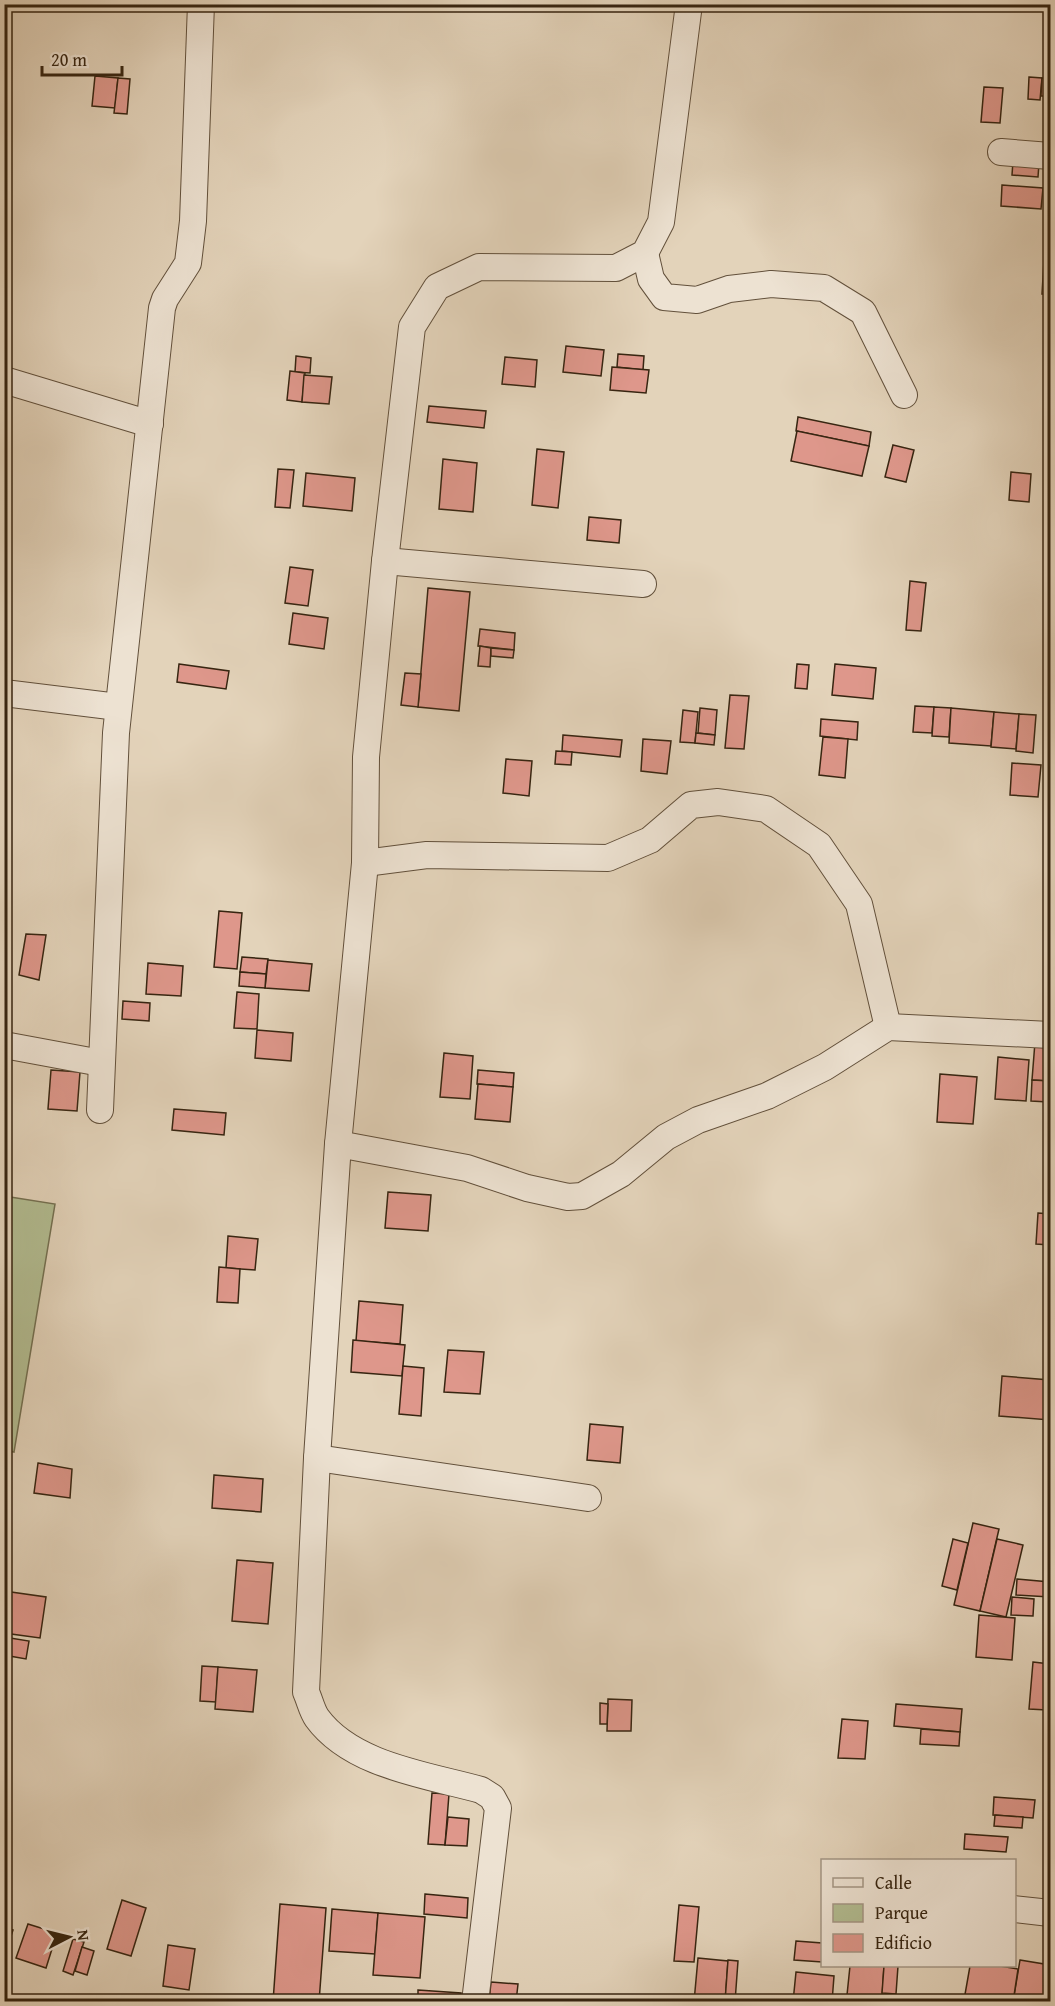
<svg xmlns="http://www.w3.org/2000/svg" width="1055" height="2006" font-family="'Gentium Book Plus',serif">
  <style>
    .green { fill: #b2bc91; stroke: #747051; stroke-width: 1.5 }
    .building { fill: #de978b; stroke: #372511; stroke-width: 1.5 }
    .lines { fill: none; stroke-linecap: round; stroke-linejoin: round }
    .minor-casing { stroke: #62503b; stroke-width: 28 }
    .minor { stroke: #ede2d2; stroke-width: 26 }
  </style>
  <rect width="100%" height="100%" fill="#e3d3ba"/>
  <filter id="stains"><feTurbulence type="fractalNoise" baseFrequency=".00333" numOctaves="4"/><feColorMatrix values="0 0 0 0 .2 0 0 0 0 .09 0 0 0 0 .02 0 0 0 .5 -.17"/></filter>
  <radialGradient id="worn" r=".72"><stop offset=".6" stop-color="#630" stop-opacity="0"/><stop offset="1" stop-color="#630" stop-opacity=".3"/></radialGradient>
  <!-- green -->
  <path class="green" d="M4 1196 55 1204 14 1452 4 1450Z"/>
  <!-- building -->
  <g class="building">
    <path d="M95 76 118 78 115 108 92 106Z"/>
    <path d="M1029 77 1042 78 1040 100 1028 99Z"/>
    <path d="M118 78 130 79 127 114 114 113Z"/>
    <path d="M1042 78 1050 79V96H1041Z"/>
    <path d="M984 87 1003 88 1000 123 981 122Z"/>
    <path d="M1013 161 1039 163 1038 177 1012 175Z"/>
    <path d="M1002 185 1043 188 1041 209 1001 206Z"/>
    <path d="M1044 261 1050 262V294H1042Z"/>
    <path d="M566 346 604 350 601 376 563 372Z"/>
    <path d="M618 354 644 356 643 370 617 367Z"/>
    <path d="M296 356 311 358 310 373 295 372Z"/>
    <path d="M505 357 537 360 535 387 502 384Z"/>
    <path d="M612 367 649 370 646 393 610 390Z"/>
    <path d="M290 371 305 373 302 402 287 400Z"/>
    <path d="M304 375 332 377 329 404 302 402Z"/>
    <path d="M429 406 486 411 484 428 427 422Z"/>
    <path d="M798 417 871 432 869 446 796 431Z"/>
    <path d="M797 431 869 446 862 476 791 461Z"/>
    <path d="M893 445 914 450 906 482 885 477Z"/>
    <path d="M537 449 564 452 558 508 532 505Z"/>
    <path d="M443 459 477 463 473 512 439 509Z"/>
    <path d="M278 469 294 470 290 508 275 507Z"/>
    <path d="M1011 472 1031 474 1029 502 1009 500Z"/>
    <path d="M306 473 355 478 352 511 303 506Z"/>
    <path d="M589 517 621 520 619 543 587 540Z"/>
    <path d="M290 567 313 570 308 606 285 603Z"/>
    <path d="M910 581 926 583 921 631 906 630Z"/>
    <path d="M428 588 470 592 459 711 418 707Z"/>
    <path d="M293 613 328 618 324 649 289 644Z"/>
    <path d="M480 629 515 633 514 650 478 646Z"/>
    <path d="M480 646 491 648 490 667 478 666Z"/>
    <path d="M491 648 514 650 513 658 491 656Z"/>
    <path d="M179 664 229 671 226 689 177 682Z"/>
    <path d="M797 664 809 665 807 689 795 688Z"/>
    <path d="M835 664 876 668 873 699 832 695Z"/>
    <path d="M405 673 421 674 418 707 401 705Z"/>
    <path d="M730 695 749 696 744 749 725 748Z"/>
    <path d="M915 706 934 707 932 733 913 732Z"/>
    <path d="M934 707 951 708 949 737 932 736Z"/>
    <path d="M700 708 717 710 715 735 698 733Z"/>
    <path d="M951 708 994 712 991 746 949 743Z"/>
    <path d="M683 710 698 712 695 743 680 742Z"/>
    <path d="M994 712 1019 714 1016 749 991 747Z"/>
    <path d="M1019 714 1036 715 1033 753 1016 751Z"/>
    <path d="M821 719 858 722 857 740 820 736Z"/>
    <path d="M696 733 715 735 714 745 695 743Z"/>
    <path d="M563 735 622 740 620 757 562 751Z"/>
    <path d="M823 737 848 739 845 778 819 775Z"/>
    <path d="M643 739 671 741 667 774 641 771Z"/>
    <path d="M556 751 572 752 571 765 555 764Z"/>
    <path d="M506 759 532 761 529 796 503 793Z"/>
    <path d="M1012 763 1041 765 1038 797 1010 795Z"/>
    <path d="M219 911 242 913 237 969 214 967Z"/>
    <path d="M26 934 46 935 39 980 19 975Z"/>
    <path d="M242 957 268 959 266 974 240 972Z"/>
    <path d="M268 960 312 964 309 991 265 988Z"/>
    <path d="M148 963 183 966 181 996 146 994Z"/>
    <path d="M240 972 266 974 265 988 239 986Z"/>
    <path d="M237 992 259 994 257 1029 234 1028Z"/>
    <path d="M123 1001 150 1003 149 1021 122 1019Z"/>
    <path d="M257 1030 293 1033 291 1061 255 1058Z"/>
    <path d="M1035 1042 1050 1043 1049 1081 1032 1080Z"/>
    <path d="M444 1053 473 1056 470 1099 440 1097Z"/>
    <path d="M998 1057 1029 1060 1026 1101 995 1099Z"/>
    <path d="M51 1070 80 1072 77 1111 48 1109Z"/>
    <path d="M478 1070 514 1073 513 1087 477 1084Z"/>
    <path d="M940 1074 977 1077 973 1124 937 1122Z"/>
    <path d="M1032 1080 1050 1081 1048 1102 1031 1101Z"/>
    <path d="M478 1084 513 1087 510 1122 475 1119Z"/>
    <path d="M174 1109 226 1113 224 1135 172 1130Z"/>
    <path d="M388 1192 431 1195 428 1231 385 1228Z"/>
    <path d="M1038 1213 1050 1214V1245L1036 1244Z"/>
    <path d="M228 1236 258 1239 255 1270 226 1268Z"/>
    <path d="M219 1267 240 1269 238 1303 217 1302Z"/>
    <path d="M359 1301 403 1305 400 1344 356 1341Z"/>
    <path d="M353 1340 405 1345 402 1376 351 1372Z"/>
    <path d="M448 1350 484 1352 480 1394 444 1392Z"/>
    <path d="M403 1366 424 1368 421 1416 399 1414Z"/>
    <path d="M1002 1376 1050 1380V1420L999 1416Z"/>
    <path d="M590 1424 623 1427 620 1463 587 1460Z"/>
    <path d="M38 1463 72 1469 70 1498 34 1493Z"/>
    <path d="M214 1475 263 1479 261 1512 212 1508Z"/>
    <path d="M973 1523 999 1529 980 1611 954 1605Z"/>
    <path d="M953 1539 968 1543 957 1590 942 1586Z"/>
    <path d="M997 1539 1023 1545 1006 1617 980 1611Z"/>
    <path d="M237 1560 273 1563 268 1624 232 1621Z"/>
    <path d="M1017 1579 1050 1582V1597L1016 1595Z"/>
    <path d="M4 1591 46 1597 40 1638 4 1633Z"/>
    <path d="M1012 1597 1034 1599 1033 1616 1011 1615Z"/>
    <path d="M979 1615 1015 1618 1012 1660 976 1657Z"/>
    <path d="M4 1637 29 1641 26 1659 4 1655Z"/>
    <path d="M1033 1662 1050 1664 1047 1710 1029 1709Z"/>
    <path d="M202 1666 218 1667 216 1702 200 1701Z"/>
    <path d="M218 1667 257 1670 253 1712 215 1709Z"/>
    <path d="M608 1699 632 1700 631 1731H607Z"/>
    <path d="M600 1703 608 1704 607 1724H600Z"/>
    <path d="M896 1704 962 1709 960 1732 894 1726Z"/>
    <path d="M842 1719 868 1721 865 1759 838 1758Z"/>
    <path d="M921 1729 960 1732 959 1746 920 1744Z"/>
    <path d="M432 1793 449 1794 445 1845 428 1844Z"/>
    <path d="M994 1797 1035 1800 1033 1818 993 1815Z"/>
    <path d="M995 1815 1023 1817 1022 1828 994 1826Z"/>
    <path d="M448 1817 469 1819 467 1846 445 1845Z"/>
    <path d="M965 1834 1008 1837 1006 1852 964 1849Z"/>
    <path d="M425 1894 468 1898 467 1918 424 1914Z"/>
    <path d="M122 1900 146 1908 131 1956 107 1949Z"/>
    <path d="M280 1904 326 1908 319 2002H273Z"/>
    <path d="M679 1905 699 1907 694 1962 674 1961Z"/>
    <path d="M332 1909 378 1913 375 1954 329 1951Z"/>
    <path d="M378 1913 425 1917 420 1978 373 1975Z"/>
    <path d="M28 1924 57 1933 46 1968 16 1958Z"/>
    <path d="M4 1927 13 1930 4 1957Z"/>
    <path d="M73 1939 84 1942 73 1975 63 1971Z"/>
    <path d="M796 1941 822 1943V1962L794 1960Z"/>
    <path d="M168 1945 195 1949 189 1990 163 1986Z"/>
    <path d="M82 1947 94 1951 87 1975 75 1971Z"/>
    <path d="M698 1958 728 1961 725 2002H694Z"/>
    <path d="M728 1960 738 1961 735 2002H725Z"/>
    <path d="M1020 1960 1050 1965V2002H1013Z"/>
    <path d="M850 1966H884L882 1998 847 1995Z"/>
    <path d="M884 1966H898L896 1994 882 1993Z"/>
    <path d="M970 1966H1000L1018 1969 1013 2002 964 2000Z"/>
    <path d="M796 1972 834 1976 832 2002H793Z"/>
    <path d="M491 1982 518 1984 516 2002H489Z"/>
    <path d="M418 1990 461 1993 460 2002H418Z"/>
  </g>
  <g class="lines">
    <!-- minor casing -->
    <g class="minor-casing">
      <g id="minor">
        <path d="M1001 152 1050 156"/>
        <path d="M645 253 651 279 664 297 697 300 729 289 771 284 824 288 863 312 904 395"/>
        <path d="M4 380 150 424"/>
        <path d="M385 561 643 584"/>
        <path d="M4 693 118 707"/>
        <path d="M365 863 427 855 608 858 650 840 691 805 718 802 766 809 819 845 859 904 888 1027"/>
        <path d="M4 1045 101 1063"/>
        <path d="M100 1110 116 733 162 308 165 299 188 263 193 221 201 4"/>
        <path d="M338 1144 467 1168 527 1188 568 1197 582 1196 621 1174 666 1137 698 1120 767 1096 825 1067 888 1027 1050 1035"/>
        <path d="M317 1458 588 1498"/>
        <path d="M1014 1909 1050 1913"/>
        <path d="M475 2002 498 1808 492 1797 481 1790C428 1775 352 1766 317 1718 312 1711 310 1701 306 1692L317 1458 338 1144 365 863 366 757 385 561 412 327 437 287 479 267 616 268 645 253 661 222 689 4"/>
      </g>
    </g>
    <!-- minor -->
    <use href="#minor" class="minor"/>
  </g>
  <!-- margin -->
  <rect width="1055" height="2006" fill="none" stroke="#e3d3ba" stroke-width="24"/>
  <rect x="6" y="6" width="1043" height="1994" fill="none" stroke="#372511" stroke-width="3"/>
  <rect x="12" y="12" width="1031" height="1982" fill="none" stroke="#372511" stroke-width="1.5"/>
  <!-- legend -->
  <rect x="821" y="1859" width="195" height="108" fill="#ede2d2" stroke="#a49685" stroke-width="1.5"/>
  <rect x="833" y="1878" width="30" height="9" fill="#ede2d2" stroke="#a49685" stroke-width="1.5"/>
  <text x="875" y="1889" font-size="18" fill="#372511">Calle</text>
  <rect x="833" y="1904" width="30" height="18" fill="#b2bc91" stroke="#a49685" stroke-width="1.5"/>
  <text x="875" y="1919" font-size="18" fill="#372511">Parque</text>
  <rect x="833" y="1934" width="30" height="18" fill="#de978b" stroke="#a49685" stroke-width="1.5"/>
  <text x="875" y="1949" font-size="18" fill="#372511">Edificio</text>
  <!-- north arrow -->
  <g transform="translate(69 1937) rotate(83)" stroke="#ede2d2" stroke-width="4.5" paint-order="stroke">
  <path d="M0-4.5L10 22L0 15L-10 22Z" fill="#372511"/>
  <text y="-9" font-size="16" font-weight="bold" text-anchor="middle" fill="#372511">N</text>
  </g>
  <!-- scale -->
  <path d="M42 66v9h80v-9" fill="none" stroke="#372511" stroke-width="3"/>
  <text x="51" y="66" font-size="18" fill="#372511" stroke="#ede2d2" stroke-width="4.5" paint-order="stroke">20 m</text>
  <rect width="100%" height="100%" filter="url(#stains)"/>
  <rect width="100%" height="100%" fill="url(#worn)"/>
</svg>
